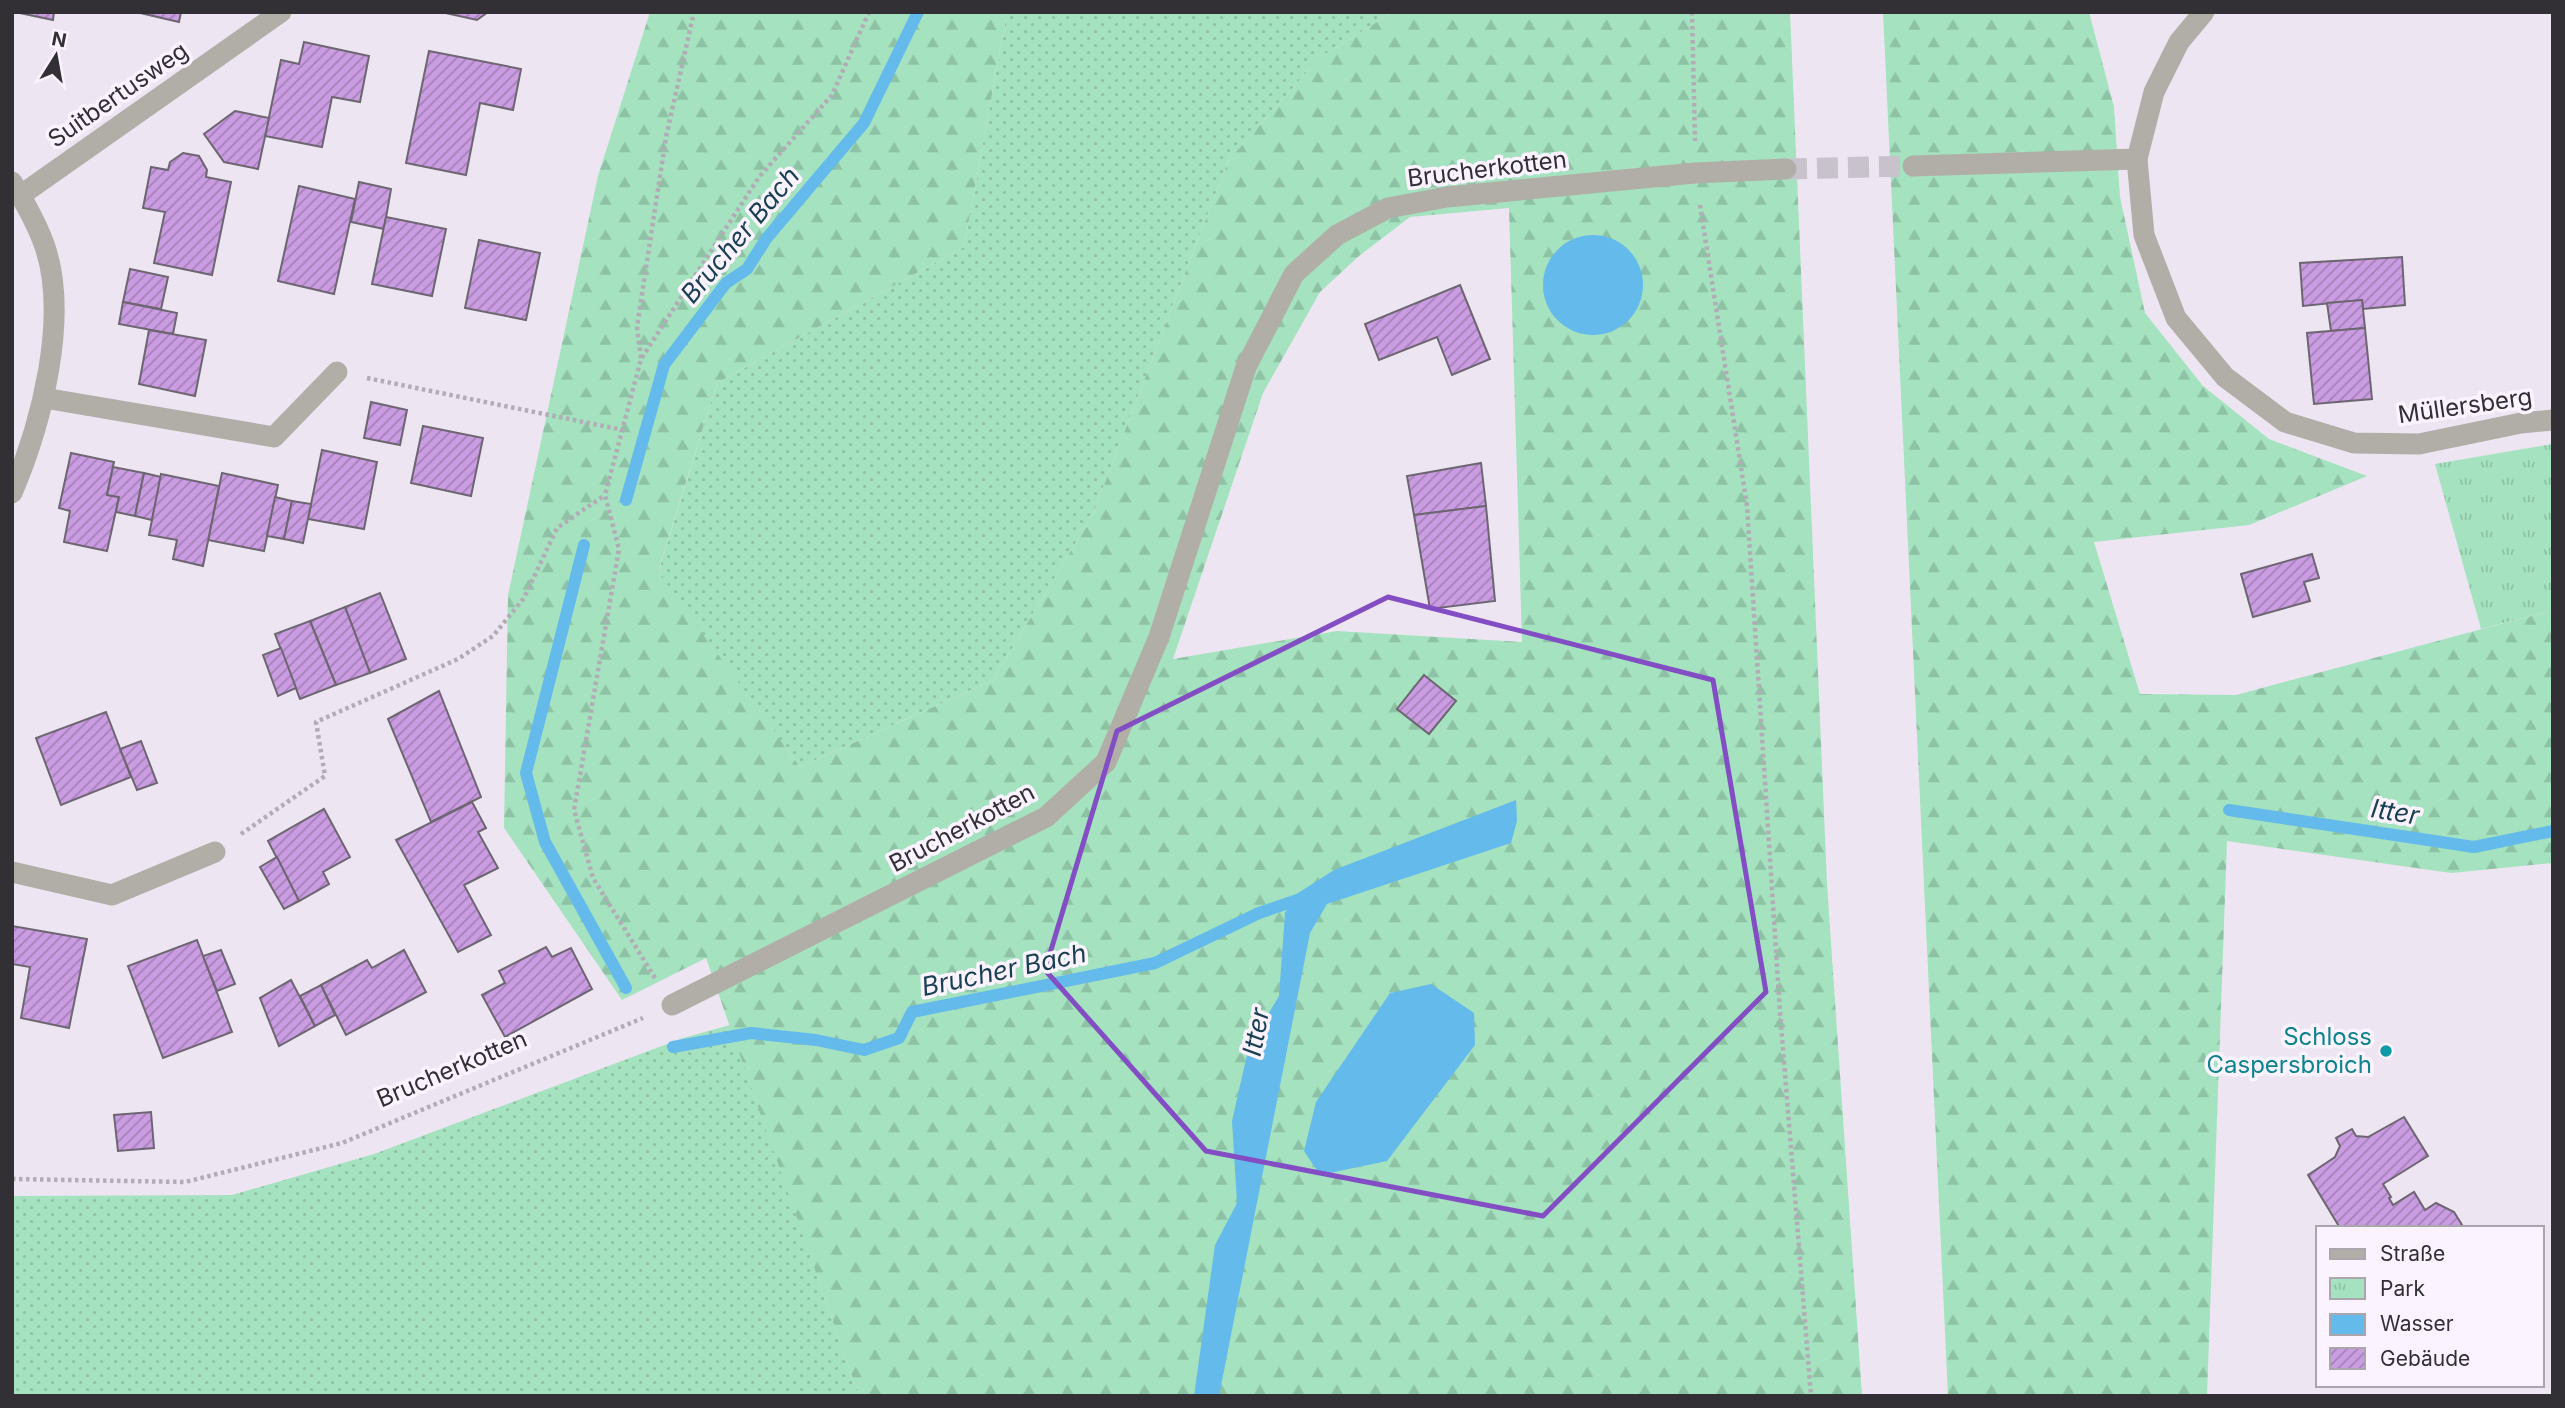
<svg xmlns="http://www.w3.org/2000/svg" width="2565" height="1408" font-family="Inter,sans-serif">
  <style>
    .grass { fill: url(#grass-dots) }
    .forest { fill: url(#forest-firs); fill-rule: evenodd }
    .park { fill: url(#park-tufts) }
    .water { fill: #64bbeb }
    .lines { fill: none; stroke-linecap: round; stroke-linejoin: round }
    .stream { stroke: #64bbeb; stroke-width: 12 }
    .building { fill: url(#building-hatch); stroke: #6d6671; stroke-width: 2 }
    .minor-tunnel { stroke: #c8c2cc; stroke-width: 21; stroke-dasharray: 21 10; stroke-linecap: butt }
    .path { stroke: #b2acb6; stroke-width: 4.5; stroke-dasharray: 3.5 3.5; stroke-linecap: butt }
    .service { stroke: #b1aea8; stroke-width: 21 }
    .minor { stroke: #b1aea8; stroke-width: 21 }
    .marked { fill: none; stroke: #834dc4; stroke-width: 5; stroke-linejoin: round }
    .culture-dot { fill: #0f9aa8; stroke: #fbf3ff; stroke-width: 2.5 }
    .labels { text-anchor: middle; stroke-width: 7; stroke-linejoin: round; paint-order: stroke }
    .street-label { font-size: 24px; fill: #333035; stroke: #fbf3ff }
    .culture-label { font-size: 24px; fill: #0d838f; stroke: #fbf3ff; text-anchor: end }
    .water-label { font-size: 26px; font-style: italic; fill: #193f53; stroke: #fbf3ff }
  </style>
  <defs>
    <pattern id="grass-dots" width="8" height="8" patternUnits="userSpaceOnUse" patternTransform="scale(1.75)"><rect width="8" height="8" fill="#a5e2bf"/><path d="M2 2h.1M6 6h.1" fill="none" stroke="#8ec2a5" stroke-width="1.8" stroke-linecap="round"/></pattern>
    <pattern id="forest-firs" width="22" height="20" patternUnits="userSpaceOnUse" patternTransform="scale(1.75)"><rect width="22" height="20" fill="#a5e2bf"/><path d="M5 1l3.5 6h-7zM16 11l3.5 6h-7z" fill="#8ec2a5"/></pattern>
    <pattern id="park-tufts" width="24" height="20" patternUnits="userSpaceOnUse" patternTransform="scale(1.75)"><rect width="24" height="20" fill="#a5e2bf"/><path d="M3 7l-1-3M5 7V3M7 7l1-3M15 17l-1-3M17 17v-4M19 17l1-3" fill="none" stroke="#8ec2a5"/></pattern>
    <pattern id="building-hatch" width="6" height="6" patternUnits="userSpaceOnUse" patternTransform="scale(1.75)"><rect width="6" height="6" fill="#ca9ce2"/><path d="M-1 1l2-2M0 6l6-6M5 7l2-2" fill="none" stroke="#a580b8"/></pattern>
  </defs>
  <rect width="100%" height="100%" fill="#ede6f2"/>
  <!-- grass -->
  <g class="grass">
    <path d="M1007 12H1393L1319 58 1228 161 1093 514 993 680 800 767 658 573 717 383 964 247Z"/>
    <path d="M730 1025 859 1396H12V1196L232 1195 374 1154 683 1038Z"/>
  </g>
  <!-- forest -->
  <g class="forest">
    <path d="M650 12H1007L964 247 717 383 658 572 800 767 993 680 1093 514 1228 161 1319 58 1393 12H1790L1827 884 1862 1396H859L706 958 622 1000 504 828 508 595 598 176ZM1509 208 1522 642 1337 631 1173 659 1263 393 1320 292 1359 256 1410 217Z"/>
    <path d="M1883 12H2089L2114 107 2120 197 2145 313 2203 386 2269 439 2367 476 2249 525 2094 542 2140 694 2236 695 2553 610V863L2451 873 2227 841 2207 1396H1948Z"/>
  </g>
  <!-- park -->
  <path class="park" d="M2553 444V610L2481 629 2435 464Z"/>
  <!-- water -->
  <g class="water">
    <circle cx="1593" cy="285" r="50"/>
    <path d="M1516 800 1517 821 1511 843 1327 904 1310 933 1219 1396H1194L1215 1245 1237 1203 1232 1121 1249 1046 1279 996 1285 913 1295 895 1334 870Z"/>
    <path d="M1431 984 1474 1013 1475 1045 1387 1161 1320 1175 1304 1151 1316 1102 1390 993Z"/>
  </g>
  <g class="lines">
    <!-- stream -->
    <g class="stream">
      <path d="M626 500 664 365 726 283 747 269 766 239 864 123 918 12"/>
      <path d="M584 545 526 773 545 842 626 988"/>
      <path d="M2229 810 2474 847 2553 831"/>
      <path d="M673 1047 751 1033 816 1040 864 1050 899 1038 912 1012 1155 963 1259 913 1306 897"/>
    </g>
  </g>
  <!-- building -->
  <g class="building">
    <path d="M15 12H54L53 20Z"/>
    <path d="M136 12H181L179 22Z"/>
    <path d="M441 12H488L477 20Z"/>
    <path d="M304 42 369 56 360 102 332 97 322 147 265 136 281 60 299 64Z"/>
    <path d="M429 51 521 69 513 110 480 103 466 175 406 163Z"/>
    <path d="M235 111 269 118 258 169 224 162 204 134Z"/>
    <path d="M183 153 199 156 207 170 206 177 231 182 212 275 154 263 165 212 143 208 151 167 168 170 170 162Z"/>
    <path d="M359 182 391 189 384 229 351 222Z"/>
    <path d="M299 186 355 199 334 294 278 281Z"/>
    <path d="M386 217 446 229 432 296 372 284Z"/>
    <path d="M479 240 540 253 526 320 465 308Z"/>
    <path d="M2402 257 2405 305 2363 309 2362 300 2303 306 2300 263Z"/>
    <path d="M130 269 168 277 161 309 123 302Z"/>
    <path d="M1460 285 1490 359 1452 375 1437 337 1379 360 1365 324Z"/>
    <path d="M2362 300 2365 328 2331 331 2327 303Z"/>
    <path d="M123 302 177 313 173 334 119 324Z"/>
    <path d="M2365 328 2372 399 2314 404 2307 333Z"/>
    <path d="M149 330 206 340 195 396 139 384Z"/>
    <path d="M371 402 407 410 400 445 364 438Z"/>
    <path d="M423 426 483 438 471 496 411 483Z"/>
    <path d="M322 450 377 462 364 529 308 519Z"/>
    <path d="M71 453 114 462 107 495 119 497 107 551 64 542 70 511 59 508Z"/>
    <path d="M1481 463 1486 506 1414 515 1407 476Z"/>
    <path d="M113 467 144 473 135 516 116 512 119 497 107 495Z"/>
    <path d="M144 473 161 477 152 520 135 516Z"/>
    <path d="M222 473 278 485 264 551 208 540Z"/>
    <path d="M161 474 219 486 203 566 173 559 177 540 149 535Z"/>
    <path d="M275 497 292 501 284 539 267 536Z"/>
    <path d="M292 501 311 504 303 543 284 539Z"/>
    <path d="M1486 506 1495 601 1430 609 1414 515Z"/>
    <path d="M2312 554 2319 578 2304 582 2310 601 2253 617 2241 574Z"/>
    <path d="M380 593 406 659 370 673 345 607Z"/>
    <path d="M345 607 370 673 336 685 310 621Z"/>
    <path d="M310 621 336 685 300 699 275 634Z"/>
    <path d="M281 648 296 688 278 696 263 655Z"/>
    <path d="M1424 675 1456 701 1429 734 1397 709Z"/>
    <path d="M439 691 481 797 431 822 388 719Z"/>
    <path d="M106 712 131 777 61 805 36 738Z"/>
    <path d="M141 741 157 783 137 790 120 749Z"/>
    <path d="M472 802 486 828 478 832 498 868 464 885 491 935 458 952 396 840Z"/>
    <path d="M324 809 350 857 323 872 329 884 299 901 268 841Z"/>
    <path d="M277 857 299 901 284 909 260 867Z"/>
    <path d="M12 926 87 939 69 1028 21 1018 30 967 12 964Z"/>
    <path d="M197 940 232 1032 163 1058 128 966Z"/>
    <path d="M546 947 552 957 571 948 592 989 505 1037 482 995 505 983 499 971Z"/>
    <path d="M221 950 235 984 217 991 203 956Z"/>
    <path d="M404 950 426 992 346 1035 321 985 367 960 372 968Z"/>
    <path d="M291 980 315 1026 279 1046 260 998Z"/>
    <path d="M321 985 335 1015 315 1026 300 996Z"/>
    <path d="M151 1112 154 1148 118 1151 114 1115Z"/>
    <path d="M2404 1117 2428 1156 2383 1184 2391 1197 2389 1198 2393 1205 2414 1192 2425 1210 2436 1203 2454 1212 2464 1228H2340L2308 1175 2335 1157 2340 1146 2336 1138 2352 1129 2356 1136 2368 1137Z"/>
  </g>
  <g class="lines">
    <!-- minor-tunnel -->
    <path class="minor-tunnel" d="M1786 169 1913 166"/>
    <!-- path -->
    <g class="path">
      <path d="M1692 12 1695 141"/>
      <path d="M1700 205 1747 506 1780 1012 1811 1396"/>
      <path d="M641 358 637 327 666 137 694 12"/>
      <path d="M367 378 623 430"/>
      <path d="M241 834 325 776 316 722 458 659 493 636 524 598 557 528 605 495"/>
      <path d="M655 978 593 878 574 810 619 549 605 495 641 359 759 177 832 95 869 12"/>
      <path d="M12 1179 185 1182 342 1143 643 1018"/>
    </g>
    <!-- service -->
    <path class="service" d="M672 1005 1046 817 1106 762 1159 637 1246 367 1294 274 1337 235 1388 208 1447 197 1695 173 1786 169"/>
    <!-- minor -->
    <g class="minor">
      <path d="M2204 12 2179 42 2154 92 2137 159 2144 235 2176 318 2225 377 2285 422 2354 443 2419 444 2521 423 2553 420"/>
      <path d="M1913 166 2137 159"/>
      <path d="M12 182C24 201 36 222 44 244 70 316 41 425 12 493"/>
      <path d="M21 195 281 12"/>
      <path d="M44 398 274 437 337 372"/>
      <path d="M12 872 112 895 215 852"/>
    </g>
  </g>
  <!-- marked area -->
  <path class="marked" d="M1388 597 1713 680 1766 992 1543 1216 1206 1151 1045 970 1117 731Z"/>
  <!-- markers -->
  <circle class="culture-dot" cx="2386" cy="1051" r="7"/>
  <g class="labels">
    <!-- street labels -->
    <g class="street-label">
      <text transform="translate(118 95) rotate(-35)" y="8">Suitbertusweg</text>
      <text transform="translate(1487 169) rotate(-7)" y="8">Brucherkotten</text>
      <text transform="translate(2465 406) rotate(-8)" y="8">Müllersberg</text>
      <text transform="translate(962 828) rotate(-28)" y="8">Brucherkotten</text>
      <text transform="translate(452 1069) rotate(-23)" y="8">Brucherkotten</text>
    </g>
    <!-- culture labels -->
    <g class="culture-label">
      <text x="2372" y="1045">Schloss<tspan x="2372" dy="28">Caspersbroich</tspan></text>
    </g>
    <!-- water labels -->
    <g class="water-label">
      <text transform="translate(740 235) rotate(-50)" y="9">Brucher Bach</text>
      <text transform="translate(2395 812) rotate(9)" y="9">Itter</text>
      <text transform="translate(1004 970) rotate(-12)" y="9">Brucher Bach</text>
      <text transform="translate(1256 1032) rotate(-79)" y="9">Itter</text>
    </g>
  </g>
  <!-- border -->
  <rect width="2565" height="1408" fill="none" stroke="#333035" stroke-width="28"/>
  <!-- legend -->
  <rect x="2316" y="1226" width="228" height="161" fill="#fbf3ff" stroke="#aba5ae" stroke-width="2"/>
  <rect x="2330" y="1249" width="35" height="10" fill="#b1aea8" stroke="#aba5ae" stroke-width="2"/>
  <text x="2380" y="1261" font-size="21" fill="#333035">Straße</text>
  <rect x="2330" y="1278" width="35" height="21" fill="url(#park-tufts)" stroke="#aba5ae" stroke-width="2"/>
  <text x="2380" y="1296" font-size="21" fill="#333035">Park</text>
  <rect x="2330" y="1314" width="35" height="21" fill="#64bbeb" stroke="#aba5ae" stroke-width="2"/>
  <text x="2380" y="1331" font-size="21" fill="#333035">Wasser</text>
  <rect x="2330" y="1348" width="35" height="21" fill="url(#building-hatch)" stroke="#aba5ae" stroke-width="2"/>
  <text x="2380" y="1366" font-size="21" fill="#333035">Gebäude</text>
  <!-- north arrow -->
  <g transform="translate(56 56) rotate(11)" stroke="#fbf3ff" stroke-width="5" paint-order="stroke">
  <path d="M0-5L12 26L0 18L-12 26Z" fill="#333035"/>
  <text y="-10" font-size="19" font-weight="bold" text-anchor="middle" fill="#333035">N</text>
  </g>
</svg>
